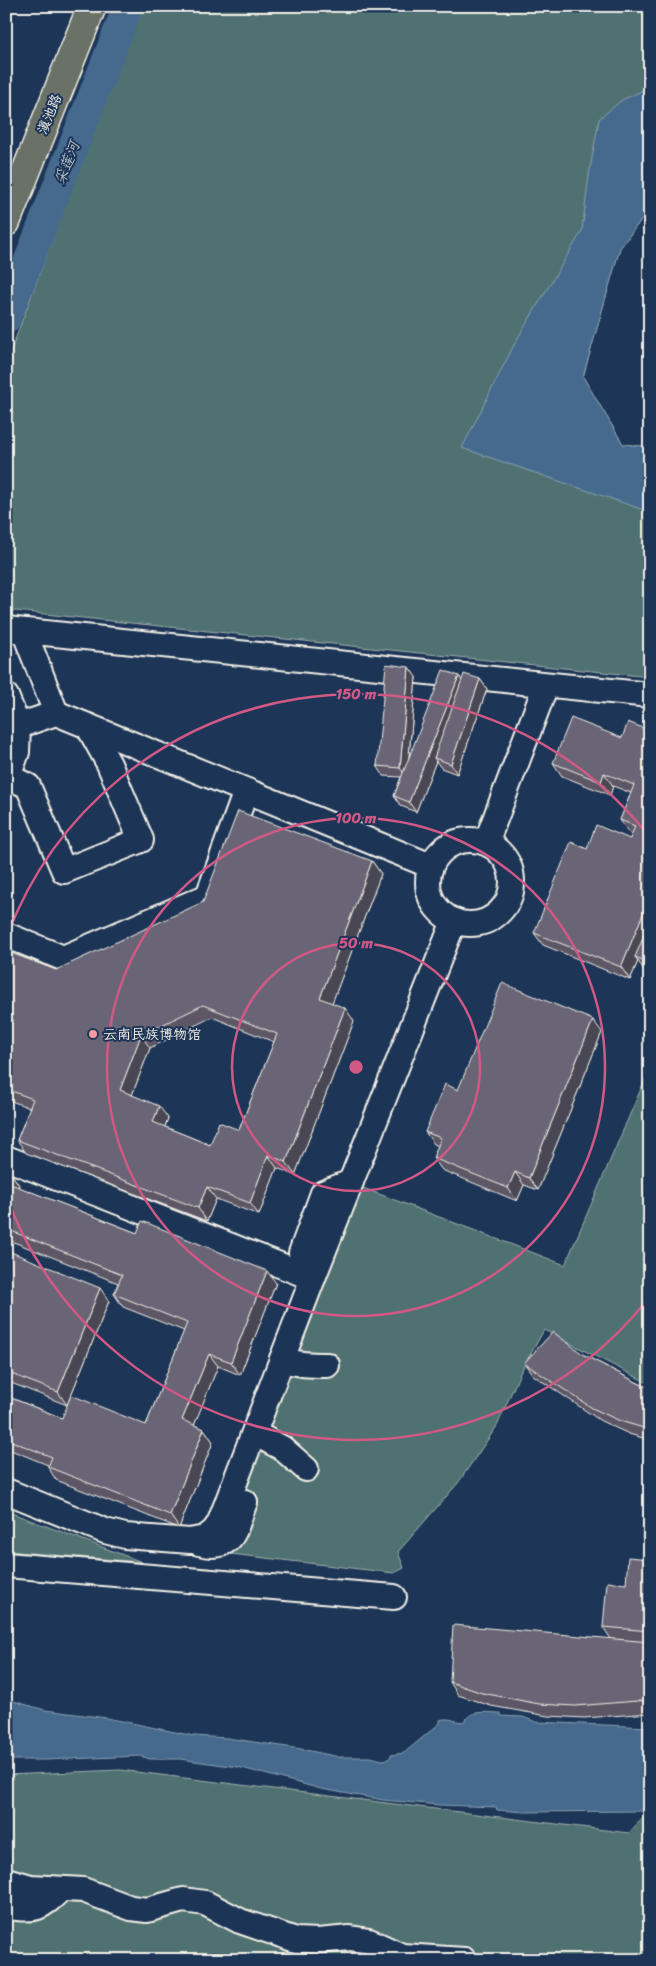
<svg xmlns="http://www.w3.org/2000/svg" width="656" height="1966" font-family="Sriracha,'LXGW WenKai TC',sans-serif">
  <style>
    .green { fill: #4f7171; stroke: #a2b1ac }
    .water { fill: #456b8d; stroke: #8ba1b1 }
    .lines { fill: none; stroke-linecap: round; stroke-linejoin: round }
    .river { stroke: #456b8d; stroke-width: 30 }
    .minor-casing { stroke: #f4f1e8; stroke-width: 28 }
    .major-casing { stroke: #f4f1e8; stroke-width: 31 }
    .minor { stroke: #1d3557; stroke-width: 24 }
    .major { stroke: #6a7166; stroke-width: 28 }
    .wall { fill: #5b5765; stroke: #f4f1e8; fill-rule: evenodd }
    .shaded-wall { fill: #4a4753; stroke: #f4f1e8 }
    .building { fill: #6a6576; stroke: #f4f1e8; fill-rule: evenodd }
    .ring { fill: none; stroke: #d15985; stroke-width: 2.5 }
    .poi-dot { fill: #ff9aa2; stroke: #1d3557; stroke-width: 2 }
    .labels { text-anchor: middle; stroke-width: 4; stroke-linejoin: round; paint-order: stroke }
    .street-label { font-size: 14px; fill: #f4f1e8; stroke: #1d3557 }
    .poi-label { font-size: 14px; fill: #f4f1e8; stroke: #1d3557; text-anchor: start }
    .water-label { font-size: 15px; font-style: italic; fill: #b7c2c8; stroke: #1d3557 }
    .centre { fill: #d15985; stroke: #1d3557; stroke-width: 2.5 }
    .ring-label { font-size: 15px; text-anchor: middle; font-weight: bold; fill: #d15985; stroke: #1d3557; stroke-width: 4; stroke-linejoin: round; paint-order: stroke }
  </style>
  <rect width="100%" height="100%" fill="#1d3557"/>
  <filter id="ink" filterUnits="userSpaceOnUse"><feTurbulence type="fractalNoise" baseFrequency=".02" numOctaves="2"/><feDisplacementMap in="SourceGraphic" scale="10" xChannelSelector="R" yChannelSelector="G"/><feConvolveMatrix kernelMatrix="1 2 1 2 8 2 1 2 1" color-interpolation-filters="sRGB"/></filter>
  <g filter="url(#ink)">
    <!-- green -->
    <g class="green">
      <path d="M139 6H650V208L620 248 583 377 623 444 650 447V677L6 610V364Z"/>
      <path d="M650 1068V1384L544 1330 520 1373 497 1426 458 1483 398 1552 404 1568 394 1573 222 1553V1531L358 1186 565 1265Z"/>
      <path d="M650 1487V1540L642 1539 645 1499Z"/>
      <path d="M6 1511 142 1562 6 1551Z"/>
      <path d="M120 1770 629 1833 650 1809V1960H6V1775Z"/>
    </g>
    <!-- water -->
    <g class="water">
      <path d="M650 87V208L620 248 583 377 623 444 650 447V512L462 448 516 341 582 231 589 175 599 119 622 100Z"/>
      <path d="M6 1699 45 1710 107 1718 194 1736 227 1738 301 1749 339 1757H371L382 1760 389 1759 391 1755 404 1753 440 1723V1720C449 1716 458 1724 465 1721 470 1709 490 1713 501 1713V1716L523 1717 536 1722 650 1727V1813L642 1811 525 1812 497 1810 496 1807 439 1805 383 1800 321 1789 238 1767 180 1759H150L140 1756 45 1760H6Z"/>
    </g>
    <g class="lines">
      <!-- river -->
      <path class="river" d="M6 319 128 6"/>
      <!-- minor casing -->
      <g class="minor-casing">
        <g id="minor">
          <path d="M6 629 650 695"/>
          <path d="M24 631 56 713"/>
          <path d="M6 696 18 726"/>
          <path d="M9 777 28 786 64 871 141 840 109 764 88 726"/>
          <path d="M6 783 17 752 18 726 56 713 431 866"/>
          <circle cx="470" cy="882" r="42"/>
          <path d="M486 843 546 685"/>
          <path d="M6 935 63 958 208 896 246 791"/>
          <path d="M6 1158 313 1278 454 921"/>
          <path d="M301 1253 323 1193 351 1182"/>
          <path d="M282 1359C298 1365 311 1365 327 1365"/>
          <path d="M254 1433 282 1448 306 1469"/>
          <path d="M6 1491 105 1531 125 1536 190 1541 205 1538 214 1531 219 1524 313 1278"/>
          <path d="M199 1543C235 1552 234 1529 245 1502"/>
          <path d="M6 1565 394 1597"/>
          <path d="M6 1880 31 1887 83 1890 131 1908 147 1910 183 1900 205 1903 240 1921 296 1940 318 1941 350 1938 369 1941 402 1956 464 1960"/>
          <path d="M6 1907C37 1910 38 1911 61 1889"/>
        </g>
      </g>
      <!-- major casing -->
      <g class="major-casing">
        <path id="major" d="M6 222 92 6"/>
      </g>
      <!-- minor -->
      <use href="#minor" class="minor"/>
      <!-- major -->
      <use href="#major" class="major"/>
    </g>
    <!-- wall -->
    <g class="wall">
      <path d="M459 676 462 681 480 679 487 689 457 774 441 768 436 761 416 812 401 806 394 796 401 777 384 776 377 766 416 677 409 757Z"/>
      <path d="M650 731V972L644 970 638 961 630 980 543 945 534 933 587 849 630 839 632 834 629 833 620 820 631 793 613 786 610 795 562 776 553 763 622 738Z"/>
      <path d="M372 861 381 874 332 1003 354 1021 295 1175 277 1168 259 1215 216 1199 207 1221 26 1153 17 1140 30 1108 6 1099V951L56 970ZM212 1017 274 1042 239 1130 210 1145 165 1127 168 1118 132 1095 150 1048Z"/>
      <path d="M602 1032 538 1190 524 1185 517 1201 442 1170 433 1158 438 1146 434 1144 425 1132 458 1090Z"/>
      <path d="M6 1170 10 1172 19 1185 18 1187 137 1233 276 1283 240 1375 218 1366 194 1425 204 1429 213 1442 179 1528 56 1480 48 1467V1465L6 1448V1396L62 1418 146 1425 184 1331 123 1307 114 1294 118 1283 6 1239Z"/>
      <path d="M6 1250 109 1301 67 1405 6 1381Z"/>
      <path d="M584 1355 638 1383 650 1388V1440L629 1434 601 1421 533 1375 524 1363Z"/>
      <path d="M650 1559V1713L584 1718 548 1716 491 1706 458 1695 450 1682 611 1639 603 1627 626 1584Z"/>
    </g>
    <!-- shaded-wall -->
    <g class="shaded-wall">
      <path d="M409 667 416 677 407 778 400 768Z"/>
      <path d="M459 676 465 686 434 758 436 761 416 812 409 802Z"/>
      <path d="M480 679 487 689 457 774 451 764Z"/>
      <path d="M604 773 613 786 610 795 601 782Z"/>
      <path d="M372 861 381 874 329 1011 320 998Z"/>
      <path d="M650 897V932L635 957 638 961 630 980 621 967Z"/>
      <path d="M345 1008 354 1021 295 1175 286 1162Z"/>
      <path d="M593 1020 602 1032 538 1190 529 1178Z"/>
      <path d="M141 1035 150 1048 129 1103 120 1090Z"/>
      <path d="M159 1106 168 1118 162 1135 153 1122Z"/>
      <path d="M268 1155 277 1168 259 1215 250 1203Z"/>
      <path d="M10 1172 19 1185 15 1195 6 1183V1180Z"/>
      <path d="M515 1172 524 1185 517 1201 508 1188Z"/>
      <path d="M207 1187 216 1199 207 1221 198 1208Z"/>
      <path d="M267 1271 276 1283 240 1375 231 1362Z"/>
      <path d="M100 1288 109 1301 67 1405 58 1392Z"/>
      <path d="M209 1354 218 1366 191 1433 182 1420Z"/>
      <path d="M204 1429 213 1442 179 1528 170 1515Z"/>
    </g>
    <!-- building -->
    <g class="building">
      <path d="M386 664 409 667 400 768 377 766Z"/>
      <path d="M443 670 459 676 409 802 394 796Z"/>
      <path d="M464 674 480 679 451 764 434 758Z"/>
      <path d="M571 718 622 738 628 722 650 731V897L621 967 534 933 571 842 587 849 596 825 630 839 635 826 620 820 634 785 604 773 601 782 553 763Z"/>
      <path d="M238 811 372 861 320 998 345 1008 286 1162 268 1155 250 1203 207 1187 198 1208 17 1140 33 1099 6 1089V951L56 970 203 902ZM203 1005 277 1034 239 1130 219 1122 210 1145 153 1122 159 1106 120 1090 141 1035Z"/>
      <path d="M650 921V963L635 957Z"/>
      <path d="M502 983 593 1020 529 1178 515 1172 508 1188 433 1158 441 1138 425 1132 445 1084 458 1090Z"/>
      <path d="M6 1170 10 1172 6 1180Z"/>
      <path d="M6 1182 137 1233 142 1221 267 1271 231 1362 209 1354 182 1420 204 1429 170 1515 48 1467 52 1457 6 1439V1396L62 1418 71 1395 146 1425 187 1323 114 1294 122 1275 6 1229Z"/>
      <path d="M6 1250 100 1288 58 1392 6 1372Z"/>
      <path d="M553 1332 584 1355 638 1383 650 1388V1430L620 1421 592 1408 524 1363Z"/>
      <path d="M628 1557 650 1559V1631L603 1627 607 1582 626 1584Z"/>
      <path d="M453 1625 650 1642V1700L575 1706 539 1704 482 1693 450 1682Z"/>
    </g>
  </g>
  <!-- distance rings -->
  <g class="ring">
    <circle cx="356" cy="1067" r="124"/>
    <circle cx="356" cy="1067" r="249"/>
    <path d="M648 1299A373 373 0 0 1 7 1198M7 936A373 373 0 0 1 648 835"/>
  </g>
  <!-- markers -->
  <circle class="poi-dot" cx="93" cy="1034" r="5"/>
  <g class="labels">
    <!-- street labels -->
    <g class="street-label">
      <text transform="translate(49 114) rotate(-68)" y="5">滇池路</text>
    </g>
    <!-- poi labels -->
    <g class="poi-label">
      <text x="103" y="1039">云南民族博物馆</text>
    </g>
    <!-- water labels -->
    <g class="water-label">
      <text transform="translate(67 163) rotate(-69)" y="5">采莲河</text>
    </g>
  </g>
  <circle cx="356" cy="1067" r="8" class="centre"/>
  <g class="ring-label">
    <text x="356" y="699">150 m</text>
    <text x="356" y="823">100 m</text>
    <text x="356" y="948">50 m</text>
  </g>
  <!-- margin -->
  <rect width="656" height="1966" fill="none" stroke="#1d3557" stroke-width="25"/>
  <rect x="12" y="12" width="631" height="1941" fill="none" stroke="#f4f1e8" stroke-width="2" filter="url(#ink)"/>
</svg>
